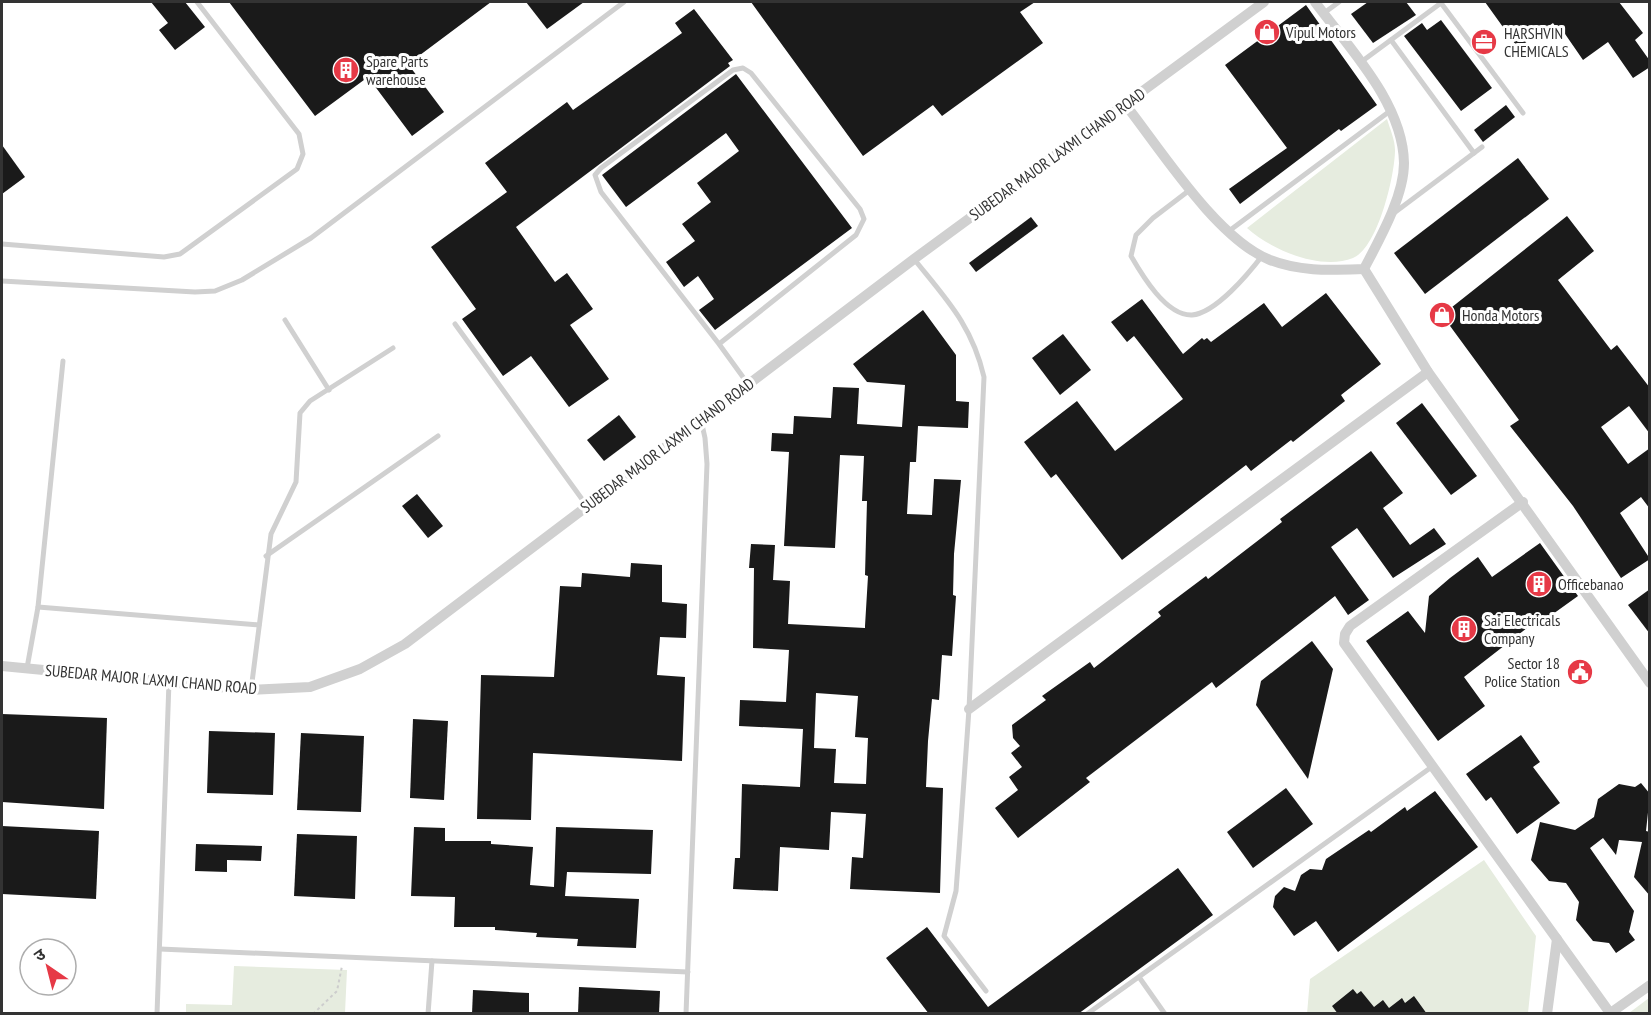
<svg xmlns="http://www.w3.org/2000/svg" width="1651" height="1015" font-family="'PT Sans Narrow','Noto Sans Devanagari',sans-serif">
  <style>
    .green { fill: #e6ecdf }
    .building { fill: #1a1a1a; fill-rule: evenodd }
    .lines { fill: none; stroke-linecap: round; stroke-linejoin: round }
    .path { stroke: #cdcdcd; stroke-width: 2; stroke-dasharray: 3 3; stroke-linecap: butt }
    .lane { stroke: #d0d0d0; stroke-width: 5 }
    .street { stroke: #d0d0d0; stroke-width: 10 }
    .labels { text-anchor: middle; stroke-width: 6; stroke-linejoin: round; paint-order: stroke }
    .poi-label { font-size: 16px; fill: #333; stroke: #fff; text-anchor: start }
    .street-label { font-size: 16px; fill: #333; stroke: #fff }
  </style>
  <rect width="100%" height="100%" fill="#fff"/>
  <!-- green -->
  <g class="green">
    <path d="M1387 119C1390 129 1395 140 1395 150 1395 175 1378 248 1353 258 1321 271 1271 250 1247 228Z"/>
    <path d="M1484 860 1536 936 1528 1013 1307 1014 1310 979Z"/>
    <path d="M234 966 347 970 345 1013H186V1004L232 1005Z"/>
    <path d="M1649 998V1013H1629Z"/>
  </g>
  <!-- building -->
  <g class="building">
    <path d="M151 2H185L205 27 175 50 159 30 168 23Z"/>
    <path d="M229 2H491L408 64 444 112 412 136 368 77 315 116Z"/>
    <path d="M526 2H584L547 29Z"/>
    <path d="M751 2H1035L1020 12 1043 43 942 116 933 105 863 156Z"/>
    <path d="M1368 2H1406L1416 15 1373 43 1351 14Z"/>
    <path d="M1485 2H1619L1643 33 1635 40 1650 61V67L1633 78 1608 42 1583 60 1563 31 1560 33 1553 23 1518 48Z"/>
    <path d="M1306 5 1377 105 1341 131 1339 129 1240 204 1229 189 1287 148 1225 65Z"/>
    <path d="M694 9 733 60 728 63 730 66 516 227 555 282 567 273 593 309 570 325 609 379 569 407 531 356 503 376 462 319 476 309 431 247 507 192 485 163 567 102 573 110 682 33 675 23Z"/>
    <path d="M1441 20 1492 88 1461 111 1404 36 1422 23 1427 30Z"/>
    <path d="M736 74 852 228 715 330 699 310 714 299 698 276 684 287 666 262 695 241 682 224 711 202 697 183 739 151 726 133 626 207 602 175Z"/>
    <path d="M1506 105 1515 117 1483 142 1474 130Z"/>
    <path d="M2 145 25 177 2 194Z"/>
    <path d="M1518 158 1549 199 1425 294 1394 253Z"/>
    <path d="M1567 216 1594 251 1558 280 1611 350 1617 345 1650 388V434L1629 406 1601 427 1628 464 1650 448V509L1641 497 1620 513 1650 559 1621 578 1573 506 1510 426 1519 420 1442 315Z"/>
    <path d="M1031 217 1038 226 976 272 969 263Z"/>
    <path d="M1326 293 1381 364 1341 395 1345 401 1293 442 1291 440 1251 471 1246 465 1122 560 1056 474 1051 478 1024 442 1077 401 1115 451 1183 399 1134 336 1127 342 1111 322 1142 299 1183 354 1202 338 1204 340 1207 338 1211 342 1264 303 1282 327Z"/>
    <path d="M923 310 956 355V401L969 402 968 428 918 426 916 462H910L907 514 932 515 934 479 961 480 954 554 953 595 956 596 952 656 942 655 939 700 932 699 928 741 926 787 943 788 940 893 850 889 852 857 863 858 866 814 831 812 829 850 780 847 778 891 733 889 735 858H740L742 784 800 787 803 729 739 726 740 700 786 702 789 650 753 648 754 568H749L751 544 775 545 773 580 790 581 788 624 865 628V626L868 576 865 575 867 501H862L864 456 840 455 835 548 784 546 789 452 771 451 772 433 793 434 794 416 831 418 833 387 859 388 857 424 902 427 905 385 867 382 853 364ZM816 693 858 696 855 737 868 738 866 784 834 783 836 749 814 748Z"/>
    <path d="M1063 334 1091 370 1060 395 1032 358Z"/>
    <path d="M1422 403 1477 476 1451 495 1396 423Z"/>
    <path d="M619 415 636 437 604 461 587 440Z"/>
    <path d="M1371 451 1403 493 1383 508 1410 545 1434 528 1446 544 1393 578 1357 528 1331 547 1369 600 1348 615 1335 596 1216 688 1212 682 1086 778 1090 782 1018 838 995 808 1018 790 1009 777 1022 767 1011 753 1020 746 1013 738 1012 725 1046 700 1042 696 1090 662 1094 668 1161 616 1158 612 1206 576 1208 579 1282 522 1280 519Z"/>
    <path d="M417 494 443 526 428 538 402 506Z"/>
    <path d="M1540 543 1578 596 1539 624 1536 621 1464 677 1485 706 1438 741 1366 641 1408 611 1425 633 1429 596 1450 578 1478 557 1492 577Z"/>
    <path d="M631 563 662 565V602L687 604 686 638 660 637 657 675 685 677 682 761 533 753 531 820 477 819 481 675 554 677 560 586 581 587 582 573 630 577Z"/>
    <path d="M1650 589V634L1628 605Z"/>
    <path d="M1312 641 1333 669 1308 779 1256 705 1261 681Z"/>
    <path d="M2 714 107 718 104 809 2 802Z"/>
    <path d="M413 719 448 721 444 800 410 798Z"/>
    <path d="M209 731 275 733 273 795 207 793Z"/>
    <path d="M301 733 364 736 361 812 297 810Z"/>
    <path d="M1521 735 1540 762 1533 767 1560 803 1517 834 1491 797 1486 801 1466 774Z"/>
    <path d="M1641 783 1650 794 1646 831 1650 832V896L1634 877 1642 842 1619 840 1616 855 1603 838 1590 848 1634 911 1629 932 1635 940 1616 953 1609 943 1593 941 1576 920 1579 902 1566 883 1549 881 1531 860 1540 822 1575 830 1594 817 1598 799 1619 784 1635 787Z"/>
    <path d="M1286 788 1313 824 1253 868 1227 832Z"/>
    <path d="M1435 791 1478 847 1338 952 1316 921 1294 936 1273 907 1275 896 1284 887 1295 891 1301 875 1310 869 1322 870 1326 859 1369 830 1371 832 1405 807 1407 811Z"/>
    <path d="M2 826 99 831 96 899 2 894Z"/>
    <path d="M414 827 445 828V841H491V844L533 847 530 885 554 887 556 827 653 830 651 874 567 872 565 896 639 899 636 948 577 946 578 939 536 937 537 933 495 930V927H454L455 897 411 896Z"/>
    <path d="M297 834 357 836 355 899 294 896Z"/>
    <path d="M196 844 262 846 261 861 227 860V872L195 871Z"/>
    <path d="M1178 868 1213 915 1078 1014H929L886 958 927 927 988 1007Z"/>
    <path d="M579 987 660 991 659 1014H578Z"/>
    <path d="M1353 989 1357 994 1361 991 1374 1007 1383 1000 1389 1008 1402 998 1405 1003 1414 996 1427 1014H1338L1332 1006Z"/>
    <path d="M473 990 529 993V1014H472Z"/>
  </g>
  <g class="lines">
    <!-- path -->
    <path class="path" d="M313 1014 337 991 342 966"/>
    <!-- lane -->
    <g class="lane">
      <path d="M1324 13 1339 2"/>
      <path d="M1391 40 1474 153"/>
      <path d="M1361 62 1441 3 1523 113"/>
      <path d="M1191 189 1153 218 1136 235 1131 256C1142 275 1166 316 1192 315 1216 313 1249 273 1262 256"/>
      <path d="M1394 213 1482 147"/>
      <path d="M1229 231 1390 111"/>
      <path d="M2 244 164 257 180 254 297 169 303 154 299 134 197 2"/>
      <path d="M914 259C946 299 972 325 984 377L969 709 959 851 956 891 944 936 986 991"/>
      <path d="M2 281 195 292 215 291 242 280 311 238 624 2"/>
      <path d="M285 320 329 390"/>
      <path d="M455 324 587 506"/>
      <path d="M719 344 601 192 595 175 601 168 733 70 743 68 751 73 860 209 864 219 856 235 719 344 748 384"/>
      <path d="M266 556 438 436"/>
      <path d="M38 607 259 625"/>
      <path d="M27 668 38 607 63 361"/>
      <path d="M251 690 271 534 296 482 300 413 310 401 393 348"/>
      <path d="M160 949 688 972"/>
      <path d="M1139 977 1165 1014"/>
      <path d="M157 1014 169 682"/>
      <path d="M428 1014 432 961"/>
      <path d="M686 1014 707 464 705 438 701 420"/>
      <path d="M1087 1014 1433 766"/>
    </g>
    <!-- street -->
    <g class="street">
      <path d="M1125 104C1161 150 1217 239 1270 260 1300 272 1332 270 1364 269 1379 240 1404 197 1404 163 1403 103 1349 48 1315 2"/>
      <path d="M1364 269 1428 372 1650 683"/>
      <path d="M1523 502 1350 626 1345 634 1344 643 1610 1013"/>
      <path d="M2 666 251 690 310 687 360 669 405 644 914 259 1264 2"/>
      <path d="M969 709 1428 372"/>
      <path d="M1547 1014 1557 939"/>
      <path d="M1609 1014 1650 985"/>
    </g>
  </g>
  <!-- icons -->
  <defs>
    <g id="shop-disc" transform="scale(1.35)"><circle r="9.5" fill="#e63946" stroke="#fff"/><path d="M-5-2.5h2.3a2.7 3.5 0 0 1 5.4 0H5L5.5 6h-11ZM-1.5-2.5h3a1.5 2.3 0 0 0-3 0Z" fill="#fff"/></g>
    <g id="office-disc" transform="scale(1.35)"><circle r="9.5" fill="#e63946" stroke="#fff"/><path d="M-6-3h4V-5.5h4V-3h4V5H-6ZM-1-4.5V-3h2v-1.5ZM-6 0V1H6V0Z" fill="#fff"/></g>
    <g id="building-disc" transform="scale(1.35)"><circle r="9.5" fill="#e63946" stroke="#fff"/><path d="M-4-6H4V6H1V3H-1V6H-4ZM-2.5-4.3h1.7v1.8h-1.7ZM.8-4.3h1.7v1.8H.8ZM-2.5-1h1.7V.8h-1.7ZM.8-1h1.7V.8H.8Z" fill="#fff"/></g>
    <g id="civic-disc" transform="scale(1.35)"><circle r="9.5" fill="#e63946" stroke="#fff"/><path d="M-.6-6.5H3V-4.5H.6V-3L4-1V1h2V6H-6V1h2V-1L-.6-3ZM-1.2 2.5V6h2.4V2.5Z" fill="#fff"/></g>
  </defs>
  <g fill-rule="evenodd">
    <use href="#shop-disc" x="1267" y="32"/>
    <use href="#office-disc" x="1484" y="42"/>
    <use href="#building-disc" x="346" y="70"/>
    <use href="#shop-disc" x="1442" y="315"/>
    <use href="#building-disc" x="1539" y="584"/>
    <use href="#building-disc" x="1464" y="629"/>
    <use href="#civic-disc" x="1580" y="672"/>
  </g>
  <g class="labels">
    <!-- poi labels -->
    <g class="poi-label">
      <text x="1286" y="38">Vipul Motors</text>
      <text x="1504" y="39">HARSHVIN<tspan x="1504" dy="18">CHEMICALS</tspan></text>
      <text x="366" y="67">Spare Parts<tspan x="366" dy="18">warehouse</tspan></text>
      <text x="1462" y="321">Honda Motors</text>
      <text x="1558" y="590">Officebanao</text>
      <text x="1484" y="626">Sai Electricals<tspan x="1484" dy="18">Company</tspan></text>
      <text x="1560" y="669" text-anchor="end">Sector 18<tspan x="1560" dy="18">Police Station</tspan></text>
    </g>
    <!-- street labels -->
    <g class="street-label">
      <text transform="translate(1057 154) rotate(-36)" y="6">SUBEDAR MAJOR LAXMI CHAND ROAD</text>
      <text transform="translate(667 445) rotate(-37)" y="6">SUBEDAR MAJOR LAXMI CHAND ROAD</text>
      <text transform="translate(151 679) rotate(5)" y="6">SUBEDAR MAJOR LAXMI CHAND ROAD</text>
    </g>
  </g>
  <!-- border -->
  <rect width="1651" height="1015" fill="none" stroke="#333333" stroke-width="6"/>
  <!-- north arrow -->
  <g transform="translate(48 967) rotate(325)"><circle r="28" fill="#ffffff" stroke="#adadad" stroke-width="1.5"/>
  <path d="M0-4.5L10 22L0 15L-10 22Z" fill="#e63946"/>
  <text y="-9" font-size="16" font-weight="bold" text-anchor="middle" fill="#333333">उ</text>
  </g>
</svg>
